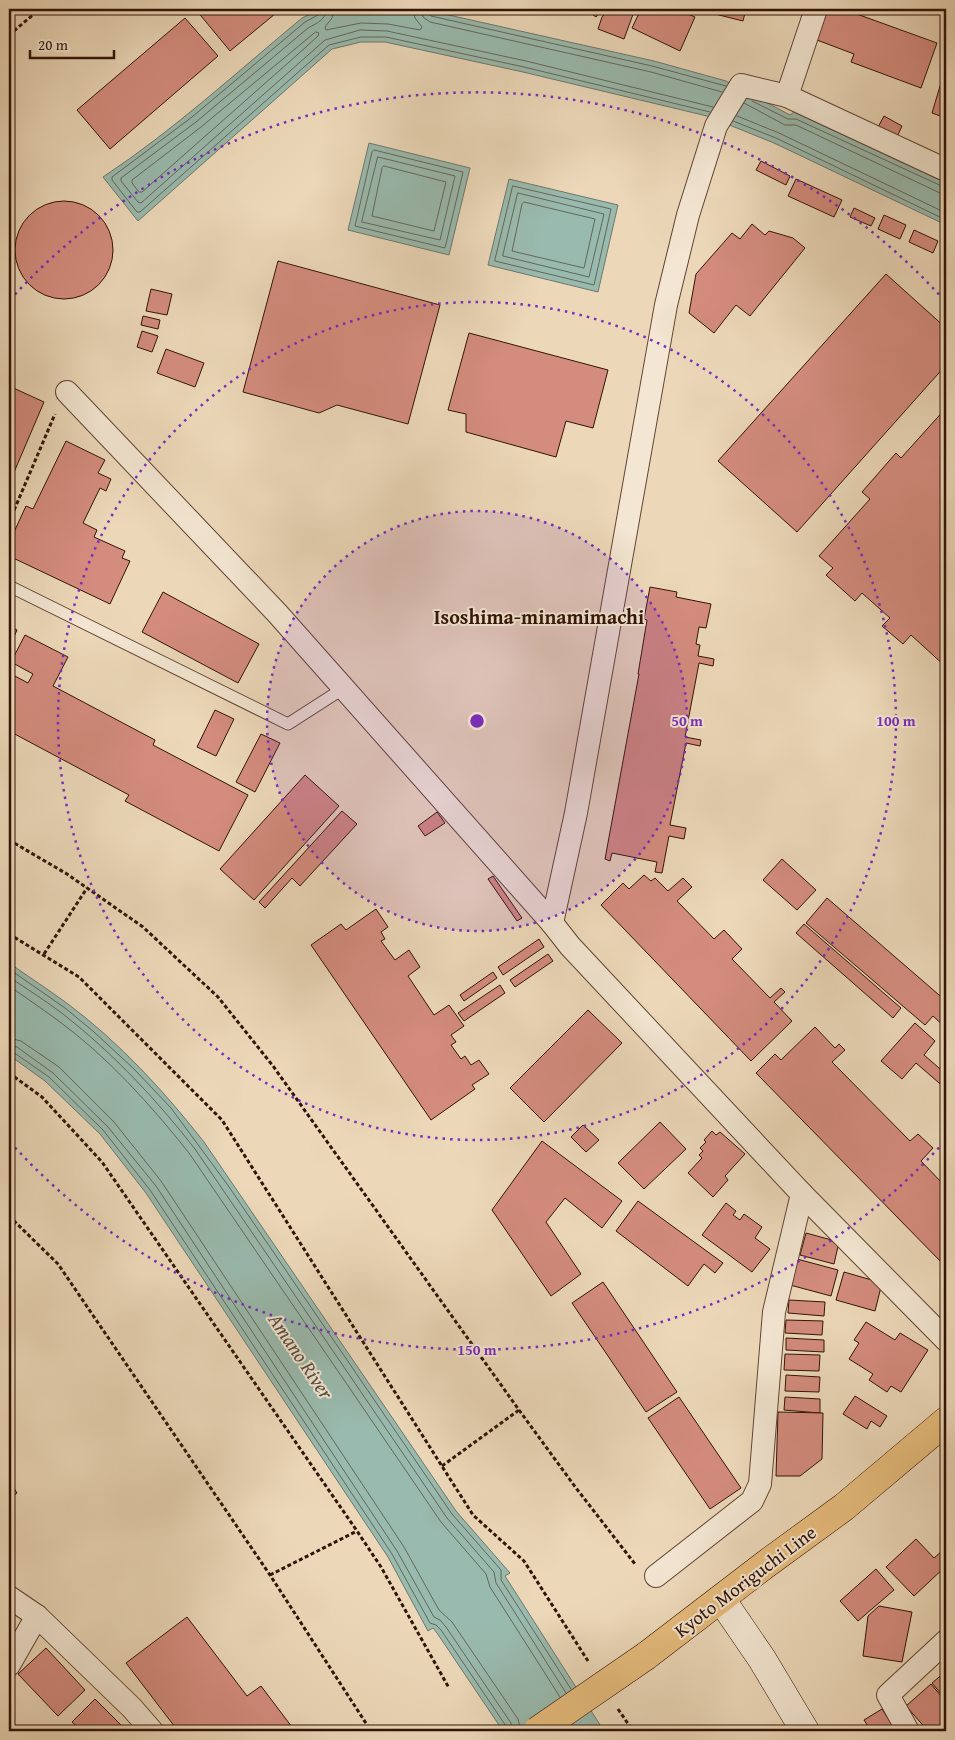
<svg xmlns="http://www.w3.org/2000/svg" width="955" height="1740" font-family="'Gentium Book Plus',serif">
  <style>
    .water { fill: #99baae; stroke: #6f776b }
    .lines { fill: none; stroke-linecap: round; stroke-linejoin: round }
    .shore { stroke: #65665a; stroke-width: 1 }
    .building { fill: #d48c7e; stroke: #311307 }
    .service-casing { stroke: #604434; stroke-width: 13 }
    .minor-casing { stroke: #604434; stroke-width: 24 }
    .secondary-casing { stroke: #311307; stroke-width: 29 }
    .primary-casing { stroke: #311307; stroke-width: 29 }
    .path { stroke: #311307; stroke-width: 3; stroke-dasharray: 4 2.5; stroke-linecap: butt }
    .service { stroke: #f3e6d2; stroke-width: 11 }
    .minor { stroke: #f3e6d2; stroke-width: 22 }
    .secondary { stroke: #f3e6d2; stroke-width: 28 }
    .primary { stroke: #e6bc7c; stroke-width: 28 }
    .primary-bridge-casing { stroke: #311307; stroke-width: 29; stroke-linecap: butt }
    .primary-bridge { stroke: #e6bc7c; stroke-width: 28 }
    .ring { fill: none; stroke: #7b2cbf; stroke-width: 2.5; stroke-dasharray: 2.5 5 }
    .labels { text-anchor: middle; stroke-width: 4; stroke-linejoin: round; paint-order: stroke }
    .street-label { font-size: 19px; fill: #311307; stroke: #f3e6d2 }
    .neighbourhood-label { font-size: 20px; font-weight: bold; fill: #311307; stroke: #f3e6d2 }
    .water-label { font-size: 20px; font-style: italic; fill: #554d41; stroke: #f3e6d2 }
    .centre { fill: #7b2cbf; stroke: #f3e6d2; stroke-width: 2.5 }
    .ring-label { font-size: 15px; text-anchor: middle; font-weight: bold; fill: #7b2cbf; stroke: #f3e6d2; stroke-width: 4; stroke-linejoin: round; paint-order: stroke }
  </style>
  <rect width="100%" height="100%" fill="#ecd8b9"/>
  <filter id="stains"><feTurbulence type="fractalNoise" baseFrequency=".004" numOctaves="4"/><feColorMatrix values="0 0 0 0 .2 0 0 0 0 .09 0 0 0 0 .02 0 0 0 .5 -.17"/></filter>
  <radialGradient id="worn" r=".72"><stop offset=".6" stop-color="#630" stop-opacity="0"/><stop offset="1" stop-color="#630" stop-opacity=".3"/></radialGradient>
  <!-- water -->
  <g class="water">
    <path d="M321 9H422L654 61 726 81 790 115 794 112 946 183V225L774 143 707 116 523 72 385 42H361L332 49 138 221 103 177C174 130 237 72 302 18Z"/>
    <path d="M369 143 470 168 449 255 348 230Z"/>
    <path d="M509 179 618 205 598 292 488 265Z"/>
    <path d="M61 210 97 253 53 292C48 290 40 287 36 284 15 268 15 234 35 218 43 212 52 211 61 210Z"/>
    <path d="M9 963C29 977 49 990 68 1004 120 1043 164 1091 204 1142L456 1511 510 1573 505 1576 604 1731H503L437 1633 433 1628 428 1631 388 1557 146 1193 100 1134 45 1081 9 1055Z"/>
  </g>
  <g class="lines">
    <!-- shore -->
    <g class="shore">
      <path d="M320 9 318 15 305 22 192 117 112 177V180L137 212H140L329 45 361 37H386L524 67 710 112"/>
      <path d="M326 9C326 20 317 23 308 28L196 122 121 178V181L138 202 141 203 325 40 360 30 387 31 526 61 713 107"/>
      <path d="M334 9 332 18 325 27 326 30 361 23 388 24 420 30 422 27 415 18 413 9"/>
      <path d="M420 9 423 17 430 22 651 72 722 92"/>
      <path d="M427 9V13L431 16 652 66 726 86"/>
      <path d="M316 32 319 33 318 36 297 55 142 192H139L132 183V180L201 127Z"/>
      <path d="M752 101 788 119H796L946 188"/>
      <path d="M744 103 785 125H796L940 193 946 194"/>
      <path d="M737 116 779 133 946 213"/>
      <path d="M733 121 776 138 946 220"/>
      <path d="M374 150 463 172 445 248 355 226 372 152Z"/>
      <path d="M378 157 455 176 440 240 362 222Z"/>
      <path d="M384 166 446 182 434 231 372 216 382 168Z"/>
      <path d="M513 186 611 209 594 285 495 261Z"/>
      <path d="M518 193 604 214 589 277 503 256Z"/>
      <path d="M524 202 595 219 584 268 512 251 522 204Z"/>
      <path d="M58 215 89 253 52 286C14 270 16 223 58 215Z"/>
      <path d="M56 222 80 252 51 278C24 267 25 226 56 222Z"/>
      <path d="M53 230 70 251 50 269C35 259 36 238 53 230Z"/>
      <path d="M9 969 65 1008 94 1032 134 1069 171 1108 227 1184 452 1514 501 1570V1580L571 1689"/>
      <path d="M9 977C27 989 46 1001 63 1014 113 1053 156 1099 195 1149L447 1518 494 1572 496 1583 566 1693"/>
      <path d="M9 986C25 997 41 1008 56 1019 107 1056 150 1104 189 1153L441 1522 486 1574 490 1587 560 1697"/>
      <path d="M9 1038 21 1041 59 1067 114 1122 161 1181 404 1547 439 1610 452 1622 518 1719 521 1731"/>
      <path d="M9 1045 17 1047 53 1073 108 1127 156 1186 397 1551 434 1617 440 1620 446 1627 511 1723 513 1731"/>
      <path d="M9 1051 13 1052 49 1077 103 1130 150 1190 392 1554 430 1623 436 1625 441 1630 506 1726 507 1731"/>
    </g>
  </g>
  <!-- building -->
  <g class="building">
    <path d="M200 9H281L230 51 197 11Z"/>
    <path d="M585 9H602L596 17Z"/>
    <path d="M609 9H635L624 39 598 29 602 17Z"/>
    <path d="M641 9H676L695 17 680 51 632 28Z"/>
    <path d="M716 9H746L743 21 715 14Z"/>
    <path d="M828 9H843L937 43 921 88 851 62 854 54 817 40Z"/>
    <path d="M925 9H946V17Z"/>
    <path d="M185 18 218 56 110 149 77 110Z"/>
    <path d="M946 66V108L943 117 932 113Z"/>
    <path d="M884 116 902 126 896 139 877 129Z"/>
    <path d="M761 161 790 176 786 185 756 170Z"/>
    <path d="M796 179 842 200 834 217 788 196Z"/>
    <circle cx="64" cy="250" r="49"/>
    <path d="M854 208 875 218 871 226 850 217Z"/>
    <path d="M884 215 906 225 900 239 878 229Z"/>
    <path d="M752 224 765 235 769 231 793 238 805 248 750 316 736 305 714 333 689 313 696 274 732 233 740 239Z"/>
    <path d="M914 230 938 241 933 253 909 242Z"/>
    <path d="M278 261 440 305 408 424 337 405 319 413 243 392Z"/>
    <path d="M886 274 946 328V365L797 532 718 461Z"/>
    <path d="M151 289 172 294 167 315 146 311Z"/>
    <path d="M143 316 160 320 158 329 141 325Z"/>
    <path d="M142 331 158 336 152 352 137 347Z"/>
    <path d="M469 333 608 370 593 428 566 421 556 457 466 432V414L448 410Z"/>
    <path d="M166 349 204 363 195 387 157 373Z"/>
    <path d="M9 386 44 402 9 484Z"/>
    <path d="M946 408V667L911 635 903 644 882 626 890 618 862 593 855 601 826 575 833 568 819 556 870 499 862 492 896 453 901 458Z"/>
    <path d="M66 441 105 460 98 473 111 479 106 491 100 488 83 523 97 530 94 537 125 551 122 558 130 561 110 604 9 556V543L26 506 33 509Z"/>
    <path d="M650 587 677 592 676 597 711 604 706 628 699 627 696 644 700 645 698 656 714 659 713 666 699 663 685 737 701 740 700 746 686 743 670 825 686 828 684 839 669 836 662 873 655 872 657 862 612 853 610 861 605 859 639 674H638L647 620 644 619Z"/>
    <path d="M163 592 259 644 238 683 142 632Z"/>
    <path d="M9 626 17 630 9 648Z"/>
    <path d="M25 635 68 657 53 686 155 740 153 745 248 795 219 851 125 801 129 795 9 731V682L13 675 28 683 33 674 11 662Z"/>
    <path d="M215 710 234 719 216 756 197 747Z"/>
    <path d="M261 734 280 743 255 792 236 782Z"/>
    <path d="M305 775 339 806 254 900 220 869Z"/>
    <path d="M342 811 357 824 300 886 292 878 265 908 259 902Z"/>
    <path d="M437 812 445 823 425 836 418 826Z"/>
    <path d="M782 859 816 890 797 910 763 880Z"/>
    <path d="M644 875 651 881 655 878 668 891 683 878 692 887 677 901 714 939 724 930 742 949 732 959 770 998 781 988 785 992 774 1002 792 1021 751 1061 601 905 623 883 629 889Z"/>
    <path d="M493 876 522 918 517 921 488 879Z"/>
    <path d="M827 898 946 1001V1028L933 1016 925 1025 806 923Z"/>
    <path d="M376 909 388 927 381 932 385 939 381 941 395 960 409 950 420 967 408 976 434 1015 449 1005 464 1026 451 1035 456 1042 451 1045 461 1059 465 1056 471 1065 479 1060 489 1074 472 1085 475 1089 431 1120 311 945 341 924 346 930Z"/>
    <path d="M804 924 901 1008 893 1018 796 933Z"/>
    <path d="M539 939 544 947 503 975 498 967Z"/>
    <path d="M548 954 553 961 515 987 510 980Z"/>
    <path d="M493 972 497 978 464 1001 460 995Z"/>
    <path d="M500 985 505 993 464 1021 458 1013Z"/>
    <path d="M588 1010 622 1043 544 1122 510 1088Z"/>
    <path d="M915 1023 935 1041 924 1055 946 1074V1089L916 1063 902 1079 881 1061Z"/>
    <path d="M815 1027 835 1048 839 1044 845 1050 832 1062 910 1141 918 1134 933 1148 921 1161 944 1185 946 1183V1267L756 1073 775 1054 781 1060Z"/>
    <path d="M660 1122 686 1149 644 1189 618 1163Z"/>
    <path d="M583 1125 599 1140 586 1152 571 1137Z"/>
    <path d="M712 1131 716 1135 720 1132 745 1154 725 1176 728 1180 713 1197 688 1173 702 1158 699 1155 703 1151 700 1148 706 1142 704 1140Z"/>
    <path d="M542 1141 622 1201 602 1228 565 1198 546 1222 581 1274 551 1296 492 1210Z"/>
    <path d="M638 1201 723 1263 715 1273 704 1264 688 1286 616 1231Z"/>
    <path d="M726 1203 736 1211 733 1215 740 1220 744 1214 762 1227 755 1238 770 1249 752 1272 702 1235Z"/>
    <path d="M806 1233 839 1242 834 1264 800 1255Z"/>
    <path d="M797 1259 838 1270 831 1296 790 1285Z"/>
    <path d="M844 1272 882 1283 875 1311 836 1300Z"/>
    <path d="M603 1282 677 1392 646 1412 572 1303Z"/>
    <path d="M789 1300 825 1302 824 1316 788 1313Z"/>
    <path d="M786 1320 823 1321 822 1335 785 1333Z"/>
    <path d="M866 1322 895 1340 900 1333 928 1350 901 1392 891 1386 887 1392 869 1380 873 1374 849 1359 859 1343 854 1340Z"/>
    <path d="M786 1338 824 1340V1352L786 1350Z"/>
    <path d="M785 1354 820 1355 819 1371 784 1370Z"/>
    <path d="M786 1375 820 1377 819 1392 785 1391Z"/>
    <path d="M855 1396 887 1416 880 1427 871 1421 867 1429 843 1414Z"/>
    <path d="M679 1397 741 1488 710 1509 648 1418Z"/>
    <path d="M785 1397 820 1399V1413L784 1410Z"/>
    <path d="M778 1412 823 1413 822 1459 800 1476H776Z"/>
    <path d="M9 1480 17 1493 9 1499Z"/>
    <path d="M916 1539 934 1558 942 1551 946 1556V1566L914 1596 886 1567Z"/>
    <path d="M876 1569 894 1590 858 1621 840 1601Z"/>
    <path d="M879 1606 912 1612 902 1662 863 1656 868 1616Z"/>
    <path d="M187 1617 247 1696 261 1686 295 1731H178L126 1663Z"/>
    <path d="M46 1648 85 1690 58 1716 18 1674Z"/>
    <path d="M945 1672 946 1673V1700L932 1683Z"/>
    <path d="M931 1684 946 1702V1731H928L906 1706Z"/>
    <path d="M95 1699 123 1727 118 1731H82L72 1722Z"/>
    <path d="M882 1709 896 1731H871L864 1720Z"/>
  </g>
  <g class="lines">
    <!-- service casing -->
    <g class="service-casing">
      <path id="service" d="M9 586 288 724 344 688"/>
    </g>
    <!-- minor casing -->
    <g class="minor-casing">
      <g id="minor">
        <path d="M787 96 816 9"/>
        <path d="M67 392 277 613 552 923 570 946 802 1194 946 1340"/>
        <path d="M552 923 576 813 666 305 688 215 716 126 741 85 787 96 946 170"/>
        <path d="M656 1576 752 1501 760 1484 774 1312 802 1194"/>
        <path d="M9 1597 37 1616 132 1708 152 1731"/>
        <path d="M9 1665 37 1616"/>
        <path d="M908 1731 888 1695 946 1641"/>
      </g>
    </g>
    <!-- secondary casing -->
    <g class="secondary-casing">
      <path id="secondary" d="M721 1599 762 1659 805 1731"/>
    </g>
    <!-- primary casing -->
    <g class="primary-casing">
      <path id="primary" d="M646 1656 766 1564 844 1507 946 1421"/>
    </g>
    <!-- path -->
    <g class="path">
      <path d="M9 35 40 9"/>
      <path d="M9 522 55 414"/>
      <path d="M9 840 67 874 143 927 218 997 273 1066 519 1410 576 1488 635 1564"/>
      <path d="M9 934 79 977 222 1120 473 1515 524 1561 588 1661"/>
      <path d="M44 954 87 888"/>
      <path d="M9 1073 42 1097 102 1162 357 1531 381 1567 449 1688"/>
      <path d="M9 1216 58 1264 270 1575 371 1731"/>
      <path d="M442 1466 519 1410"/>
      <path d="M270 1575 357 1531"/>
      <path d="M618 1709 633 1731"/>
    </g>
    <!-- service -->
    <use href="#service" class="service"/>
    <!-- minor -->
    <use href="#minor" class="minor"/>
    <!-- secondary -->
    <use href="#secondary" class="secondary"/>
    <!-- primary -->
    <use href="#primary" class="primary"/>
    <!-- primary-bridge casing -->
    <g class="primary-bridge-casing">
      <path id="primary-bridge" d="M537 1731 646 1656"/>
    </g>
    <!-- primary-bridge -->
    <use href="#primary-bridge" class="primary-bridge"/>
  </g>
  <!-- distance rings -->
  <circle cx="477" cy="721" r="210" fill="#7b2cbf" fill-opacity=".12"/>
  <g class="ring">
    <circle cx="477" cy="721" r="210"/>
    <circle cx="477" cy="721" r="419"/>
    <path d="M944 1142A629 629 0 0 1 10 1142M10 300A629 629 0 0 1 944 300"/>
  </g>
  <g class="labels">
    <!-- street labels -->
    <g class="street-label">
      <text transform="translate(745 1581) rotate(-37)" y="7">Kyoto Moriguchi Line</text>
    </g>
    <!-- neighbourhood labels -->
    <g class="neighbourhood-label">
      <text x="539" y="624">Isoshima-minamimachi</text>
    </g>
    <!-- water labels -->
    <g class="water-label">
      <text transform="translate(301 1356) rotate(56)" y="7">Amano River</text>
    </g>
  </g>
  <circle cx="477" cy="721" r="8" class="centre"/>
  <g class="ring-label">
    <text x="687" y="726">50 m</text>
    <text x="896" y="726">100 m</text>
    <text x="477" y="1355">150 m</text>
  </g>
  <!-- margin -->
  <rect width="955" height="1740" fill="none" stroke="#ecd8b9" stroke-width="30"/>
  <rect x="10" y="10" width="935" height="1720" fill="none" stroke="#311307" stroke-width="2.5"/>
  <rect x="15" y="15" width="925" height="1710" fill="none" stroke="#311307"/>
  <!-- scale -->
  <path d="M30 50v8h84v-8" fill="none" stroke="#311307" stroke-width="2.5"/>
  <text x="38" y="50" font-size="15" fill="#311307" stroke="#f3e6d2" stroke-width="4" paint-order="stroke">20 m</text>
  <rect width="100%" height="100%" filter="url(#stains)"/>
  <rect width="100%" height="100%" fill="url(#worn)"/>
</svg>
